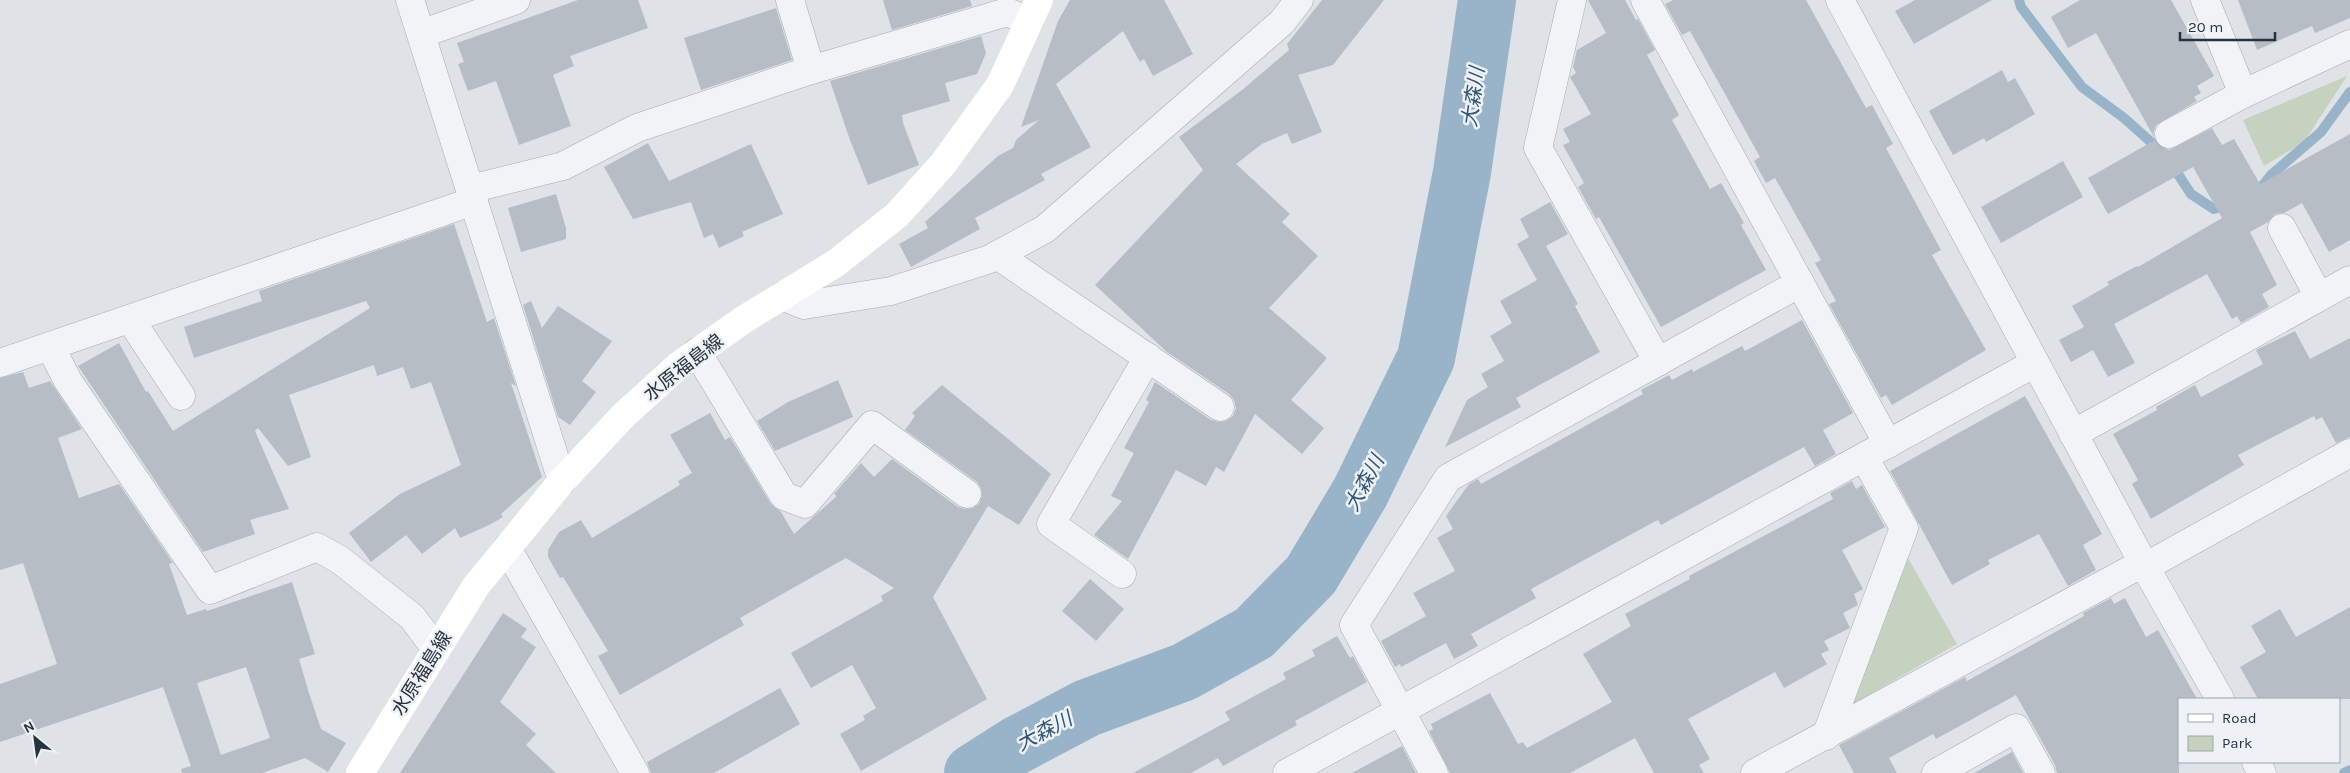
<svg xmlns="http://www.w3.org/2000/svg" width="2350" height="773" font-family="Karla,'Noto Sans JP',sans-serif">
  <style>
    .green { fill: #c6d2c0 }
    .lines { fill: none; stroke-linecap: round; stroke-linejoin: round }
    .stream { stroke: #99b4c9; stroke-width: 10 }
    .river { stroke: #99b4c9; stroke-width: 58 }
    .building { fill: #b6bdc5; fill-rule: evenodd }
    .street-casing { stroke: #a4aab2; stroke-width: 29 }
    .street { stroke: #f1f3f6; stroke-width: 28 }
    .secondary { stroke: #fff; stroke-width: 28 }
    .labels { text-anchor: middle; stroke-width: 5; stroke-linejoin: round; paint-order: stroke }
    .street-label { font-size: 19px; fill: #27323f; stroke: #eef2f6 }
    .water-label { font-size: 20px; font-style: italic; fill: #315473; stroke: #eef2f6 }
  </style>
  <rect width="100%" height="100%" fill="#dfe3e8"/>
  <!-- green -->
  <g class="green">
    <path d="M2347 76 2304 142 2264 166 2243 120Z"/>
    <path d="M1908 558 1957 644 1853 704Z"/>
  </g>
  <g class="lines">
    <!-- stream -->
    <g class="stream">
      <path d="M2019 0 2021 7 2082 87 2124 118 2161 151"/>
      <path d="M2172 165 2191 194 2214 209 2228 204"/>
      <path d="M2259 190 2271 175 2321 132 2350 92"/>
      <path d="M2344 773 2350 770"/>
    </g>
    <!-- river -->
    <path class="river" d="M973 773 1017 745 1087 708 1184 672 1254 633 1311 575 1360 493 1426 358 1462 172 1487 0"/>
  </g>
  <!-- building -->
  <g class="building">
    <path d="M578 0H638L648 28 570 56 574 66 553 75 571 126 519 145 496 81 468 91 458 64 464 62 457 43Z"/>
    <path d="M883 0H970L972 6 892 30Z"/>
    <path d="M1070 0H1164L1193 54 1153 76 1144 59 1140 62 1123 31 1056 84 1091 147 1041 174 1045 180 975 218 980 229 911 267 899 244 928 228 925 222 998 156 1013 148 1016 140 1039 120 1021 127 1058 21Z"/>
    <path d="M1322 0H1384L1333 65 1298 75 1322 132 1292 144 1287 133 1262 144 1236 164 1290 214 1282 222 1318 256 1269 308 1327 358 1291 400 1324 428 1302 454 1255 414 1224 472 1216 467 1206 486 1176 470 1128 559 1094 535 1122 501 1111 496 1134 453 1124 448 1149 402 1146 400 1155 382 1211 420 1218 422 1226 421 1233 416 1236 408 1234 400 1229 394 1167 352 1095 285 1203 170 1179 137 1242 90 1289 50 1287 44Z"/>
    <path d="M1588 0H1625L1636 20 1638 19 1655 50 1647 55 1679 115 1672 120 1710 189 1721 183 1744 223 1741 225 1766 270 1661 327 1599 217 1596 219 1578 187 1584 183 1563 145 1570 142 1563 129 1591 114 1570 77 1576 73 1573 67 1577 50 1606 33Z"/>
    <path d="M1673 0H1806L1866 108 1872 105 1893 144 1886 148 1941 250 1932 255 1986 350 1892 405 1886 395 1881 398 1829 304 1836 301 1815 263 1821 260 1775 178 1766 183 1754 161 1760 157 1690 31 1682 35 1665 4Z"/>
    <path d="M1915 0H1992L1914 44 1895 11Z"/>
    <path d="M2080 0H2171L2214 76 2197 86 2201 93 2194 97 2197 101 2156 125 2153 133 2155 139 2096 33 2068 48 2051 17Z"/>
    <path d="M2238 0H2350V18L2315 33 2312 26 2257 50Z"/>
    <path d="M776 8 792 60 701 90 684 38Z"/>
    <path d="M981 36 986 53 977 74 945 83 950 101 902 115 903 123 919 165 868 185 850 140 830 81Z"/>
    <path d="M2002 70 2008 82 2015 78 2035 114 1986 142 1984 138 1953 155 1929 111Z"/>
    <path d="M2212 128 2222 145 2234 139 2260 184 2350 134V240L2329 252 2302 203 2284 213 2275 214 2268 222 2250 232 2277 285 2262 294 2269 307 2241 323 2237 316 2232 319 2207 274 2114 324 2135 363 2108 377 2093 350 2071 362 2059 340 2084 327 2072 306 2109 285 2107 282 2137 266 2138 267 2222 218 2193 167 2108 214 2088 178 2155 140 2160 147 2169 150Z"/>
    <path d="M648 143 669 181 751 144 783 214 742 232 744 236 719 248 713 234 704 238 691 202 633 219 604 167Z"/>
    <path d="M2063 161 2083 197 2001 243 1981 207Z"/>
    <path d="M556 194 566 228V239L521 252 508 208Z"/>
    <path d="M1550 202 1568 234 1546 246 1578 304 1575 306 1600 352 1516 398 1521 407 1445 447 1467 400 1488 387 1481 374 1504 361 1490 336 1512 323 1500 301 1537 280 1517 244 1529 237 1520 219Z"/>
    <path d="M454 224 487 322 494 318 516 386 511 383 542 477 501 514 503 517 489 525 460 538 455 528 422 554 406 535 371 562 349 533 400 494 461 465 431 382 411 389 403 367 377 376 374 365 289 395 311 457 288 466 258 428 255 431 289 509 250 520 255 534 203 552 78 366 119 343 146 392 148 391 173 431 370 308 366 301 194 358 184 327 262 301 259 291Z"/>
    <path d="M531 301 542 328 558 306 612 341 582 381 596 392 570 425 558 417 523 305Z"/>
    <path d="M1802 320 1853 413 1823 430 1836 454 1815 466 1804 447 1661 525 1658 520 1652 523 1531 589 1536 598 1471 634 1478 646 1454 659 1446 643 1401 667 1400 664 1395 667 1381 641 1426 616 1413 593 1455 571 1437 538 1453 529 1446 516 1469 484 1478 479 1481 484 1643 394 1641 390 1669 375 1672 380 1692 369 1693 372 1742 346 1745 351Z"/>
    <path d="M2295 331 2310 359 2350 338V437L2336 443 2322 417 2316 420 2314 416 2238 455 2244 465 2151 519 2132 484 2138 480 2113 434 2157 410 2156 407 2195 385 2201 397 2263 364 2256 350Z"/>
    <path d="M23 372 29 388 50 381 82 429 58 438 79 498 119 484 173 563 169 564 187 615 206 609 207 611 292 582 315 654 299 659 308 690 321 729 346 743 328 772 305 758 262 773H182L181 769 191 766 163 687 0 742V684L57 664 23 563 0 570V378ZM246 667 270 738 221 755 197 683Z"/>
    <path d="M838 380 853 417 775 451 757 421 788 402Z"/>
    <path d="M942 385 1051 474 1019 525 988 506 933 597 987 699 861 771 840 734 865 720 863 716 876 708 852 665 811 688 791 653 883 601 881 596 894 588 846 558 740 618 744 625 620 695 598 656 608 651 563 577 560 578 548 557V550L559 532 581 520 592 538 680 485 678 481 692 473 670 435 710 413 725 440 730 437 771 504 781 512 794 534 837 496 834 494 861 463 874 477 892 459 958 507 965 509 973 508 979 504 982 496 981 488 977 482 905 430 915 416 912 413Z"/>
    <path d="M2025 396 2102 534 2083 545 2096 570 2068 586 2039 534 1988 560 1990 564 1952 585 1890 471Z"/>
    <path d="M1852 481 1856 489 1862 485 1885 527 1842 550 1863 589 1854 594 1858 605 1843 613 1850 628 1824 641 1829 650 1821 654 1827 664 1784 688 1775 672 1688 719 1710 759 1699 765 1704 773H1654L1635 738 1570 773H1450L1429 731 1433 729 1431 724 1490 693 1518 744 1523 742 1527 748 1612 702 1583 654 1631 626 1625 614 1690 579 1689 576 1833 499 1830 493Z"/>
    <path d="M1090 579 1124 609 1096 641 1062 611Z"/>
    <path d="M2111 598 2114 604 2125 598 2146 637 2158 630 2197 699H2179V773H2057L2055 765 2016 695 1936 739 1933 734 1889 758 1897 773H1854L1839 745 1965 677 1967 681 2084 616 2083 613Z"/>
    <path d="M2350 607V699H2258L2240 667 2266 652 2251 626 2280 609 2296 637Z"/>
    <path d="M503 613 527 629 521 637 536 647 500 702 536 734 526 745 556 773H400Z"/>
    <path d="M1337 636 1350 658 1353 656 1367 682 1295 721 1297 725 1223 766 1218 758 1191 773H1133L1230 720 1225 712 1286 679 1283 673 1315 656 1312 650Z"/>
    <path d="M780 688 800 724 714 773H651L647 762Z"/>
    <path d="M1402 746 1416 773H1352Z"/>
    <path d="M2012 752 2023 773H1974Z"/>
  </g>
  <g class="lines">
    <!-- street casing -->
    <g class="street-casing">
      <g id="street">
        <path d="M410 0 562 481"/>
        <path d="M1572 0 1538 148 1658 362"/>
        <path d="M1645 0 1888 444"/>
        <path d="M1840 0 2143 563 2220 699"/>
        <path d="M2205 0 2243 94"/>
        <path d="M421 34 516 0"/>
        <path d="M811 70 1007 12 1029 21"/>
        <path d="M2169 134 2243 94 2350 44"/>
        <path d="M470 189 563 166 637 128 811 70 790 0"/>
        <path d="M2282 228 2319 297"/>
        <path d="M997 255 1220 407"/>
        <path d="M782 296 804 305 891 291 990 259 1045 229 1282 22 1299 0"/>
        <path d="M130 319 181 396"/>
        <path d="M50 346 68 381 210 590 317 547 340 560 412 617 436 649"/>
        <path d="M697 352 784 496 805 504 872 425 967 494"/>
        <path d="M0 363 474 201"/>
        <path d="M2073 434 2350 280"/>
        <path d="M507 548 635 773"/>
        <path d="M2145 567 2350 453"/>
        <path d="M1122 574 1051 524 1148 357"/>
        <path d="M1826 736 1904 528 1864 457"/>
        <path d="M2256 762 2262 773"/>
        <path d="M1287 773 2035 363"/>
        <path d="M1434 773 1354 625 1448 478 1800 283"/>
        <path d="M1755 773 2143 563"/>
        <path d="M1936 773 2016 728 2041 773"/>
      </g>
    </g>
    <!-- street -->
    <use href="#street" class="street"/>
    <!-- secondary -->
    <path class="secondary" d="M360 773 476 586 562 481 624 415 678 366 743 320 836 263 897 215 943 164 1000 85 1039 0"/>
  </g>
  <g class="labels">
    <!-- street labels -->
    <g class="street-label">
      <text transform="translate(683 367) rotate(-38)" y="7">水原福島線</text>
      <text transform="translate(421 673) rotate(-58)" y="7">水原福島線</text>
    </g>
    <!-- water labels -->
    <g class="water-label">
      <text transform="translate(1473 97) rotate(-82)" y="7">大森川</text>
      <text transform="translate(1364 483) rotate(-62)" y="7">大森川</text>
      <text transform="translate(1044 731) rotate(-28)" y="7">大森川</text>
    </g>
  </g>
  <!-- legend -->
  <rect x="2178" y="698" width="162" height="65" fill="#eef2f6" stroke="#9ea5ad"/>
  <rect x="2188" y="714" width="25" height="8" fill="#ffffff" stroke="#9ea5ad"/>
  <text x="2222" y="723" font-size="15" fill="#27323f">Road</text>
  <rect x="2188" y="736" width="25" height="15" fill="#c6d2c0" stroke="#9ea5ad"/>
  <text x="2222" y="748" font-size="15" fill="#27323f">Park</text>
  <!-- north arrow -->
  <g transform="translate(35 738) rotate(331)" stroke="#eef2f6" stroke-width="4" paint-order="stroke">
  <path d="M0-4L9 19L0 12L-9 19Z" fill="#27323f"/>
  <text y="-8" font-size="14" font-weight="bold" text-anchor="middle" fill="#27323f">N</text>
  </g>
  <!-- scale -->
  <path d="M2180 32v8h95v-8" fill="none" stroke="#27323f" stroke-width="2.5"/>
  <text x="2188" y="32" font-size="15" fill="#27323f" stroke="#eef2f6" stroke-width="4" paint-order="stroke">20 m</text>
</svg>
